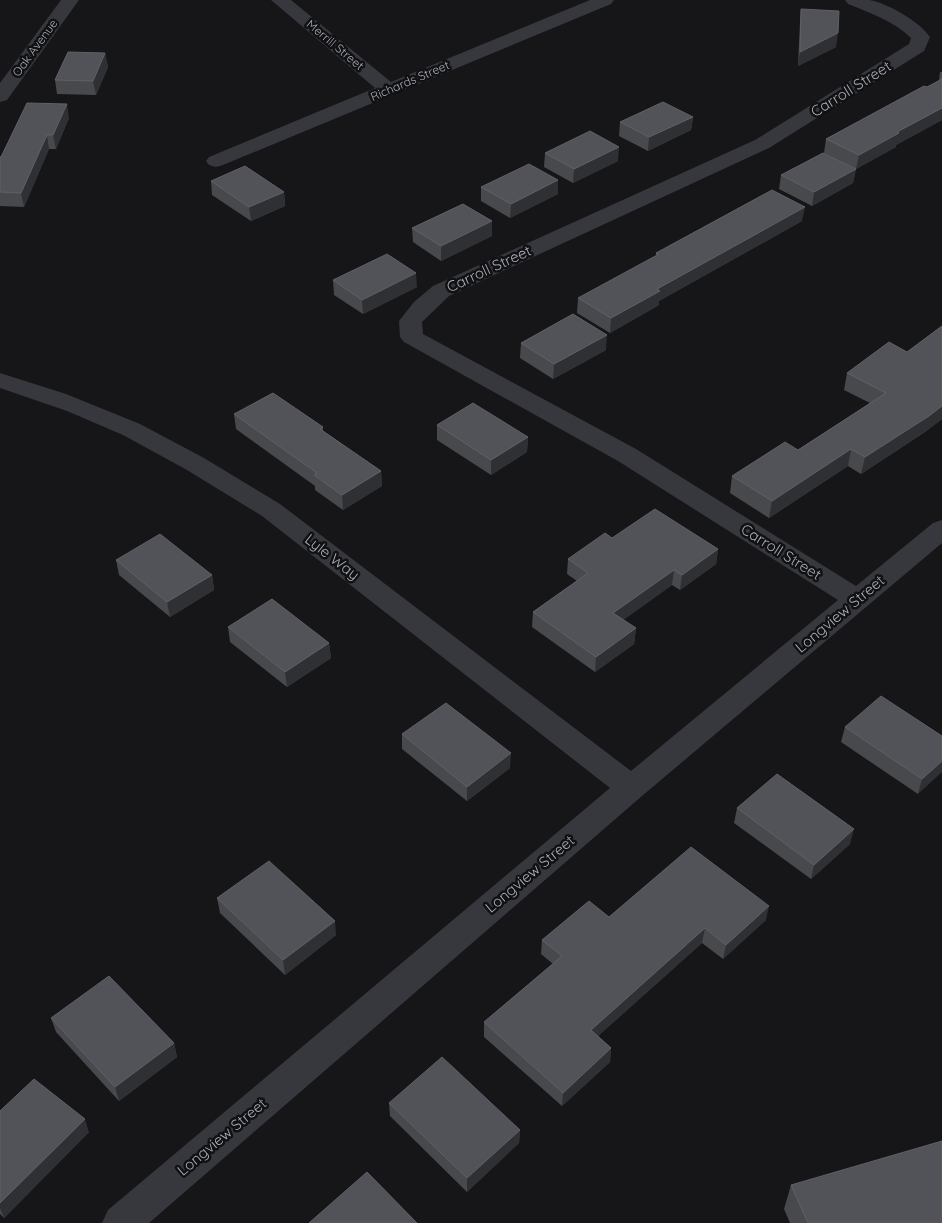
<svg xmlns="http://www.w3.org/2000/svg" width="942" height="1223" font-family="Quicksand,sans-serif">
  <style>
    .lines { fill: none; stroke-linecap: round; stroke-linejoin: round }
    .minor { fill: #37383d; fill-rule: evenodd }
    .wall { fill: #47494d }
    .shaded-wall { fill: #2f3033 }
    .building { fill: #525359; stroke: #5f6168 }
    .labels { text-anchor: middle; stroke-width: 5; stroke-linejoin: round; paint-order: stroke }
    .far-street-label { font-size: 12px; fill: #a8adb8; stroke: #111113 }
    .street-label { font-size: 15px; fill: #a8adb8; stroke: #111113 }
  </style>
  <rect width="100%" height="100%" fill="#161618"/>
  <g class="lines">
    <!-- minor -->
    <g class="minor">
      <path d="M61 0H79L7 100 0 102V83Z"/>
      <path d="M271 0H291L391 82 590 0H614L611 4 223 165 216 167 209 165 206 161 209 157 375 88Z"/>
      <path d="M845 0C853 0 862 0 869 0 888 3 920 22 930 37L924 51 769 148 449 296 422 322 423 334 636 449 856 586 933 523 942 520V543L642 796 149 1223H102L108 1210 610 788 262 516 187 470 123 435 67 411 0 388V373L66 394 140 424 204 458 280 504 631 771 838 600 618 461 404 342 400 337 399 321 414 302 433 286 755 140 909 44 911 38C894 21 870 13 848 4Z"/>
    </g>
  </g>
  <!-- wall -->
  <g class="wall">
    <path d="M801 9 836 47 798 66 800 22Z"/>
    <path d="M105 53 108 67 96 95 57 94 55 80Z"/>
    <path d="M940 72H942V120L896 145V147L856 169 824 153 826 139 939 81Z"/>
    <path d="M693 117 691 130 648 151 619 136 620 122Z"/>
    <path d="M69 118 56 149H49L24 207 0 206V157Z"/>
    <path d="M545 153 618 161 573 183 544 167Z"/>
    <path d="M856 169 853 183 812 206 779 189 781 175Z"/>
    <path d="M211 181 284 192 285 206 251 221 212 195Z"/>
    <path d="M481 187 558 194 510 218 481 201Z"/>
    <path d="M802 221 659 301V305L610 333 577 313 578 298 656 256V253Z"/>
    <path d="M412 228 492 236 441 261 413 242Z"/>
    <path d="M333 280 417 287 363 314 334 295Z"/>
    <path d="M942 326V419L925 432 861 474 848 466 769 518 730 493 732 476 798 450 870 403 844 390 847 373 907 352Z"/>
    <path d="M521 343 606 350 553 379 520 358Z"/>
    <path d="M234 414 323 427V431L381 471 382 486 343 510 315 490V486L236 429Z"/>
    <path d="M437 425 528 437 527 452 491 475 437 440Z"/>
    <path d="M612 538 718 549 716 564 680 590 672 585 623 620 636 628 634 644 595 672 532 627 533 612 577 581 567 574 568 559Z"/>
    <path d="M116 560 212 575 214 590 170 617 119 575Z"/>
    <path d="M228 627 329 643 331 658 287 687 230 642Z"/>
    <path d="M845 727 942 736 918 794 841 742Z"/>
    <path d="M402 734 510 768 467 801 402 749Z"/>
    <path d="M737 808 850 844 811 879 734 823Z"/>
    <path d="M217 898 336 935 285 975 220 913Z"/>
    <path d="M609 917 766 920 723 959 702 943 598 1036 611 1048 610 1062 562 1106 484 1037V1022L553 964 541 954 542 940Z"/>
    <path d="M51 1018 174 1043 177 1057 119 1101 56 1032Z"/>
    <path d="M389 1103 520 1130 519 1143 467 1192 390 1116Z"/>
    <path d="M0 1111 89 1132 4 1218 0 1214Z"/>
    <path d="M791 1185 942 1223H790L784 1209Z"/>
  </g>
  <!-- shaded-wall -->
  <g class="shaded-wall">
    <path d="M838 33 836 47 798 66 800 52Z"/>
    <path d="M105 53 108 67 96 95 93 81Z"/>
    <path d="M67 104 69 118 56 149 53 135Z"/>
    <path d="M942 108V120L896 145V147L856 169 859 155 897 132Z"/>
    <path d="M693 117 691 130 648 151 649 137Z"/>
    <path d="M47 135 49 149 24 207 21 193Z"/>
    <path d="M619 147 618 161 573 183 574 169Z"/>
    <path d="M856 169 853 183 812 206 814 192Z"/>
    <path d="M558 180V194L510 218 511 204Z"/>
    <path d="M284 192 285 206 251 221 249 207Z"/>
    <path d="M805 207 802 221 659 301V305L610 333 611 318 657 289Z"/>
    <path d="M492 221V236L441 261V246Z"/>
    <path d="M416 273 417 287 363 314 362 300Z"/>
    <path d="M607 335 606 350 553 379 554 364Z"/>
    <path d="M942 406V419L925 432 861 474 865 457Z"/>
    <path d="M528 437 527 452 491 475V460Z"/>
    <path d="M851 449 848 466 769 518 772 501Z"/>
    <path d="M381 471 382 486 343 510 342 495Z"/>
    <path d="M718 549 716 564 680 590 682 575Z"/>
    <path d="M674 570 672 585 612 628 613 613Z"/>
    <path d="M212 575 214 590 170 617 167 602Z"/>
    <path d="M636 628 634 644 595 672 596 657Z"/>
    <path d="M329 643 331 658 287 687 285 672Z"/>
    <path d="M511 753 510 768 467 801V787Z"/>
    <path d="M942 761V772L918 794 922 779Z"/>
    <path d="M854 829 850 844 811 879 814 865Z"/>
    <path d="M769 906 766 920 723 959 726 945Z"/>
    <path d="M335 921 336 935 285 975 283 960Z"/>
    <path d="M705 928 702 943 589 1044 591 1030Z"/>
    <path d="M174 1043 177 1057 119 1101 115 1087Z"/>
    <path d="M611 1048 610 1062 562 1106 563 1093Z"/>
    <path d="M85 1119 89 1132 4 1218 0 1208V1203Z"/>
    <path d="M520 1130 519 1143 467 1192V1178Z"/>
  </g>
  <!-- building -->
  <g class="building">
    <path d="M801 9 839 11 838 33 800 52Z"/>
    <path d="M68 52 105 53 93 81 55 80Z"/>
    <path d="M942 79V108L897 132 899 133 859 155 826 139 924 86 927 87Z"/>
    <path d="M663 102 693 117 649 137 620 122Z"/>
    <path d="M27 103 67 104 53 135H47L21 193 0 192V157H1Z"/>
    <path d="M590 131 619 147 574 169 545 153Z"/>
    <path d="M823 153 856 169 814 192 781 175Z"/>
    <path d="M529 164 558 180 511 204 481 187Z"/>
    <path d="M245 166 284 192 249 207 211 181Z"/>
    <path d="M772 190 805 207 657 289 660 291 611 318 578 298 659 254 656 253Z"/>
    <path d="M463 204 492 221 441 246 412 228Z"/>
    <path d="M387 254 416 273 362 300 333 280Z"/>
    <path d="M573 314 607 335 554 364 521 343Z"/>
    <path d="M942 326V406L929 416 865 457 851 449 772 501 732 476 785 442 798 450 886 393 847 373 889 342 907 352Z"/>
    <path d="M273 393 323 427 320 429 381 471 342 495 314 475 317 473 234 414Z"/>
    <path d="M473 403 528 437 491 460 437 425Z"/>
    <path d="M655 509 718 549 682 575 674 570 613 613 636 628 596 657 533 612 588 573 568 559 605 533 612 538Z"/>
    <path d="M160 534 212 575 167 602 116 560Z"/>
    <path d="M272 599 329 643 285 672 228 627Z"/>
    <path d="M881 696 942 736V761L922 779 845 727Z"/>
    <path d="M446 703 511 753 467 787 402 734Z"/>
    <path d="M777 774 854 829 814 865 737 808Z"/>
    <path d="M691 847 769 906 726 945 705 928 591 1030 611 1048 563 1093 484 1022 562 956 542 940 589 901 609 917Z"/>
    <path d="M269 861 335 921 283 960 217 898Z"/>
    <path d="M109 976 174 1043 115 1087 51 1018Z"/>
    <path d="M442 1057 520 1130 467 1178 389 1103Z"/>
    <path d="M34 1079 85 1119 0 1203V1111Z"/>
    <path d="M942 1141V1223H808L791 1185Z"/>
    <path d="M367 1172 417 1223H309Z"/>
  </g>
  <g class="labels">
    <!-- far-street labels -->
    <g class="far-street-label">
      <text transform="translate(335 45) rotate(40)" y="4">Merrill Street</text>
      <text transform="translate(35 48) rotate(-54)" y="4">Oak Avenue</text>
      <text transform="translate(410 81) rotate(-23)" y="4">Richards Street</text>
    </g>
    <!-- street labels -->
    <g class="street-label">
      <text transform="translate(851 89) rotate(-32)" y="5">Carroll Street</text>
      <text transform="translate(489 269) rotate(-25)" y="5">Carroll Street</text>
      <text transform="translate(781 552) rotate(32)" y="5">Carroll Street</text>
      <text transform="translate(332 557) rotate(38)" y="5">Lyle Way</text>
      <text transform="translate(840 614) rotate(-40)" y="5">Longview Street</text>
      <text transform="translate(530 874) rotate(-40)" y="5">Longview Street</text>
      <text transform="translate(222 1137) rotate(-40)" y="5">Longview Street</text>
    </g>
  </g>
</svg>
